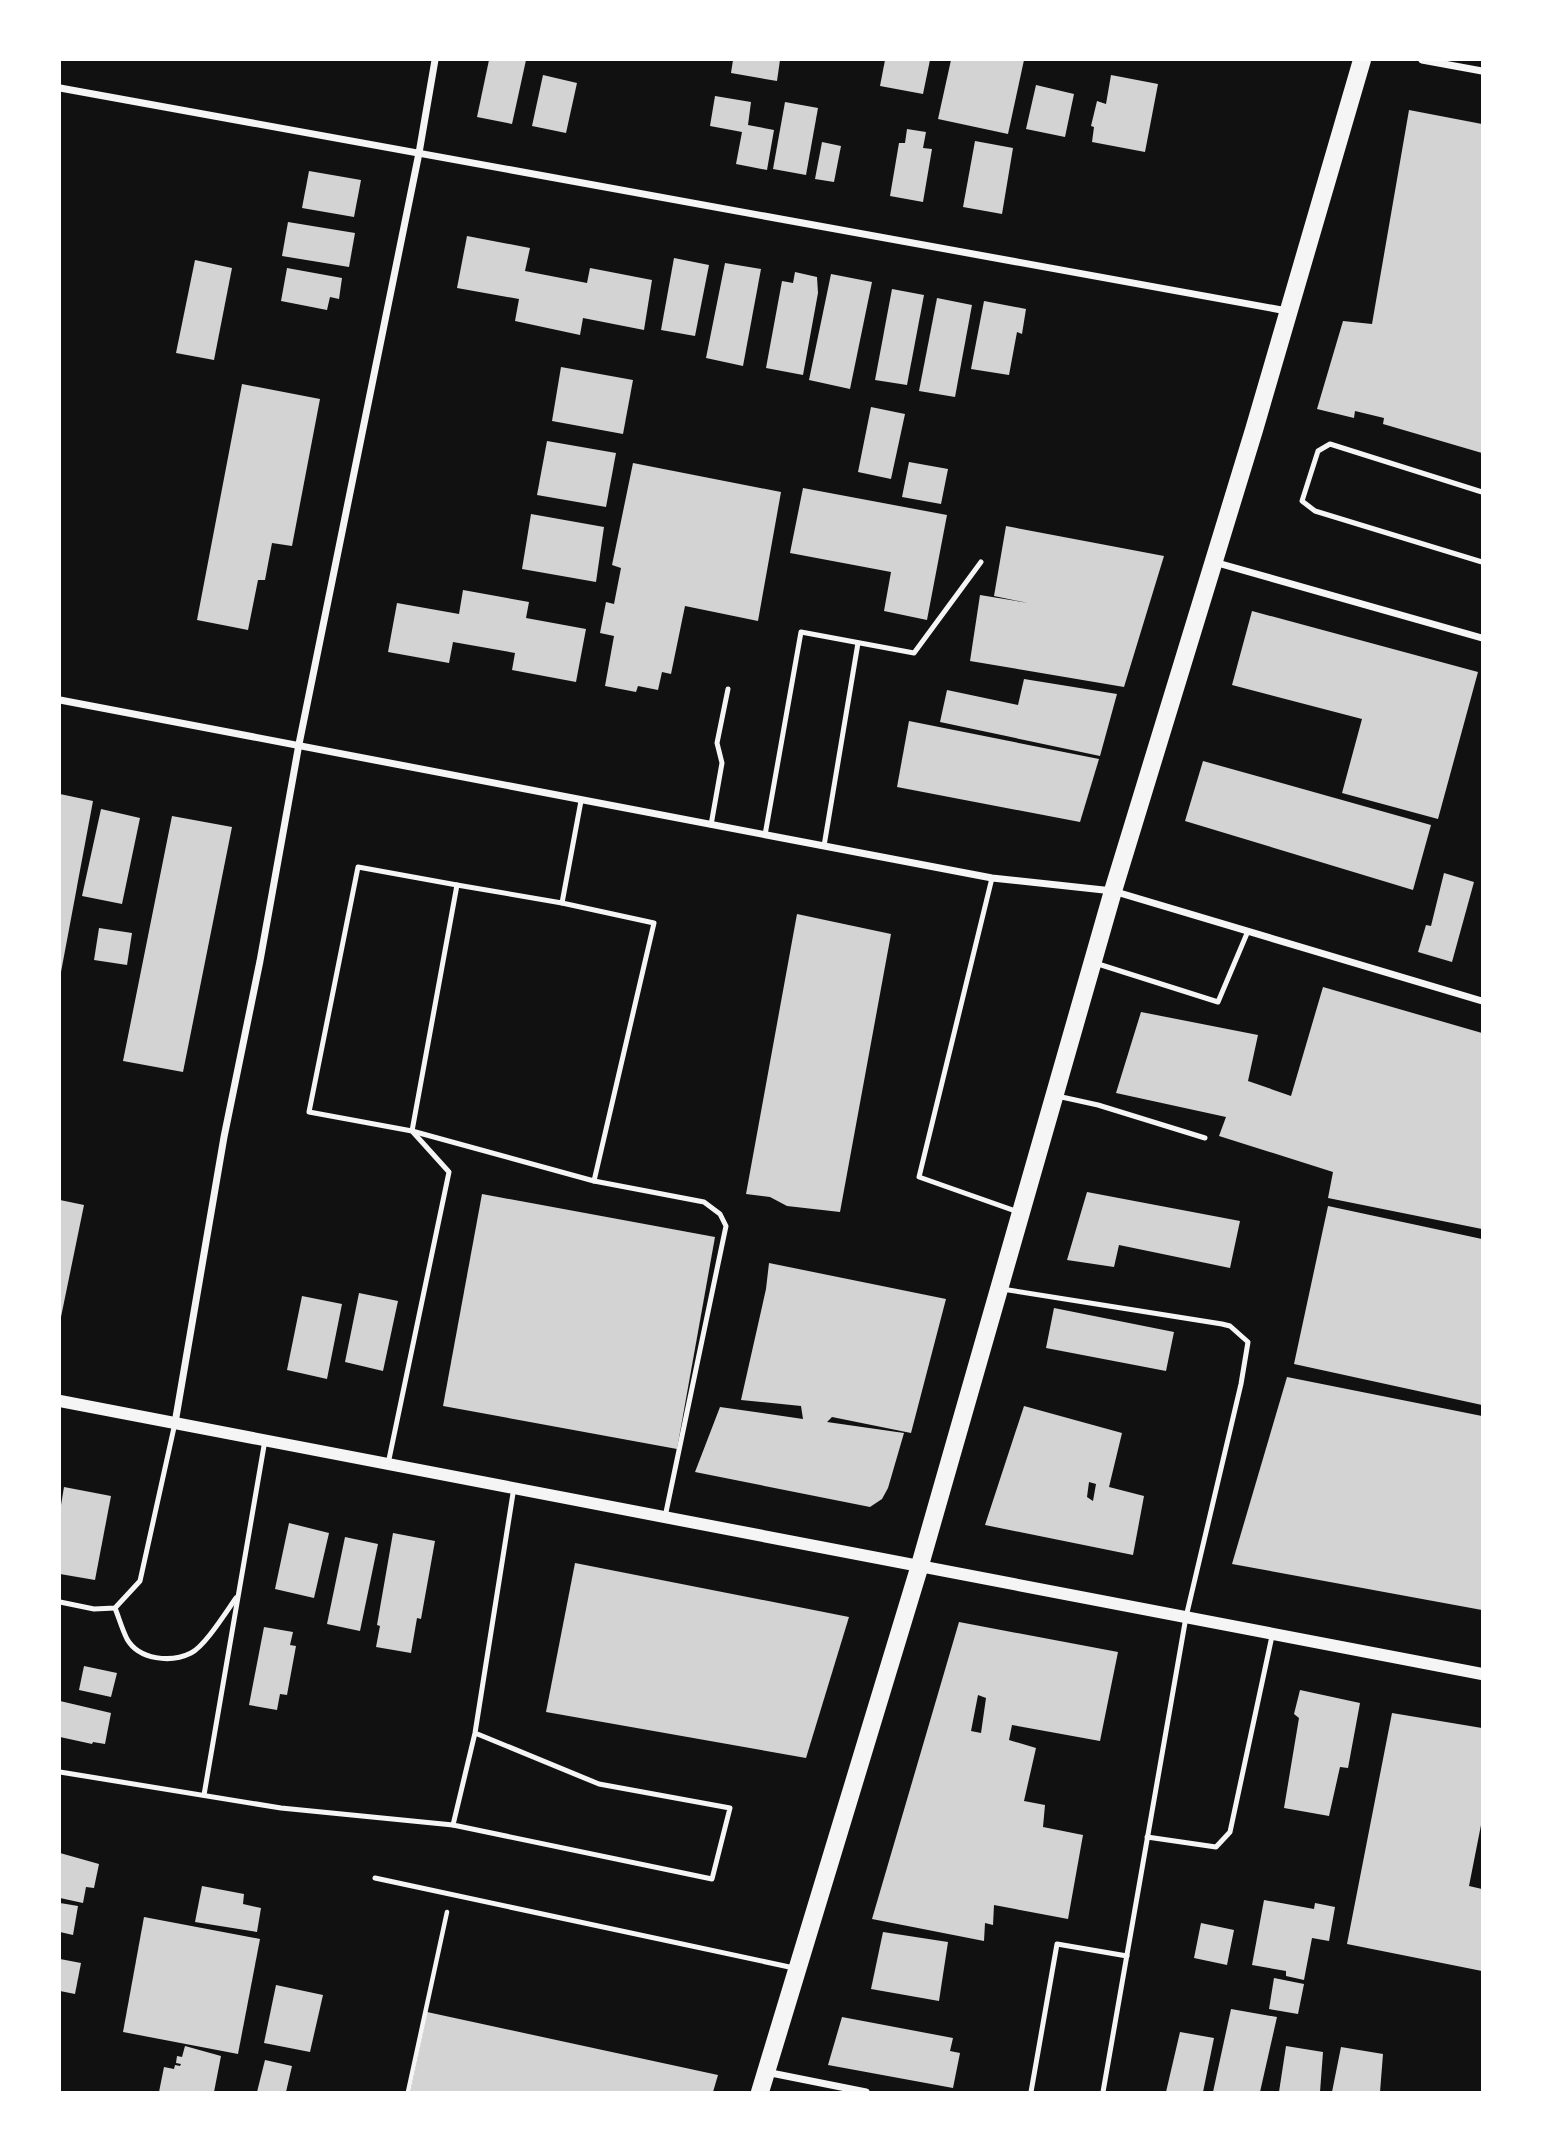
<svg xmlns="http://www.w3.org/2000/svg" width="1542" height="2152" font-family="Lato,sans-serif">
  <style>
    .building { fill: #d3d3d3; fill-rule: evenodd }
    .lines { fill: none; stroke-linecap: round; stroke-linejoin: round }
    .path { stroke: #f5f5f5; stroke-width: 4.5 }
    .service { stroke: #f5f5f5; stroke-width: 5 }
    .minor { stroke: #f5f5f5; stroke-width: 7 }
    .tertiary { stroke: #f5f5f5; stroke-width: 12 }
    .primary { stroke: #f5f5f5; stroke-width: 18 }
  </style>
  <rect width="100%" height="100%" fill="#111"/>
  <!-- building -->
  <g class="building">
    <path d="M489 60H526L512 124 477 117Z"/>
    <path d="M733 60H780L777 81 731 73Z"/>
    <path d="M885 60H930L923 94 880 86Z"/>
    <path d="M951 60H1024L1008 134 938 119Z"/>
    <path d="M543 75 577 83 566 133 532 126Z"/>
    <path d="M1111 75 1158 84 1145 152 1092 142 1094 127 1091 126 1097 101 1106 104Z"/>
    <path d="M1036 85 1074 94 1065 137 1026 129Z"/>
    <path d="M715 96 751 102 748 125 774 130 767 170 736 164 742 132 710 126Z"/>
    <path d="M785 102 818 108 806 175 773 169Z"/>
    <path d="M1409 110 1482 124V453L1383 424 1384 418 1355 411 1354 418 1317 409 1343 321 1372 324Z"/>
    <path d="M907 129 926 132 923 148 932 149 923 202 890 196 899 143H905Z"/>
    <path d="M975 141 1013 148 1002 214 963 207Z"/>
    <path d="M822 142 841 146 834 182 815 179Z"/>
    <path d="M309 171 361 180 354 217 302 208Z"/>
    <path d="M288 222 355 233 349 267 282 256Z"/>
    <path d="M467 236 530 248 525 271 587 283 590 268 652 280 644 330 583 318 580 335 515 321 519 299 457 288Z"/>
    <path d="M674 258 709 265 695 336 661 330Z"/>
    <path d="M195 260 232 268 214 360 176 353Z"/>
    <path d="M725 263 761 269 743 366 706 358Z"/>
    <path d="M287 268 342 278 339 299 330 297 327 310 281 301Z"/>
    <path d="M795 272 817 277 818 293 803 375 766 368 782 281 793 283Z"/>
    <path d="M831 274 872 282 850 389 809 380Z"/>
    <path d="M892 289 924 295 907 385 875 380Z"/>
    <path d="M937 298 972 305 955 397 919 391Z"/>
    <path d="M984 301 1026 309 1022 334 1017 332 1009 375 971 369Z"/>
    <path d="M561 367 633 380 623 434 552 421Z"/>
    <path d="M242 384 320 399 292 546 272 543 265 580H258L248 630 197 620Z"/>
    <path d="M871 407 905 414 891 479 858 472Z"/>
    <path d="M547 441 616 453 606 507 537 495Z"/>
    <path d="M909 462 948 469 941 504 902 497Z"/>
    <path d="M633 463 781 492 758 621 685 606 671 674 662 672 658 690 638 686 636 692 605 686 614 636 600 633 606 602 614 604 621 568 612 565Z"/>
    <path d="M803 488 947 515 927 620 884 611 891 572 790 553Z"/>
    <path d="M531 514 604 527 596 582 522 569Z"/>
    <path d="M1006 526 1164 556 1124 687 970 661 980 595 1028 603 994 596Z"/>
    <path d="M463 590 529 602 526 618 586 629 576 682 512 670 515 653 453 642 449 663 388 652 397 603 459 614Z"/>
    <path d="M1252 611 1478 672 1438 819 1342 793 1362 719 1232 685Z"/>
    <path d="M1024 679 1117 694 1100 756 940 722 947 690 1018 705Z"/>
    <path d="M909 721 1099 759 1080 822 897 787Z"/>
    <path d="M1203 761 1431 825 1413 890 1185 821Z"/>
    <path d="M60 794 93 801 61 972H60Z"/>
    <path d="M101 809 140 818 122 904 82 896Z"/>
    <path d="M172 816 232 827 183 1072 123 1061Z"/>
    <path d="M1444 873 1474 882 1452 962 1418 952 1426 925 1431 926Z"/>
    <path d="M797 914 891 934 840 1212 787 1206 770 1197 746 1194Z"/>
    <path d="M99 928 132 933 127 965 94 960Z"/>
    <path d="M1323 987 1482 1033V1229L1328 1198 1333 1172 1219 1136 1226 1117 1116 1093 1141 1012 1258 1035 1248 1081 1291 1096Z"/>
    <path d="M1087 1192 1240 1221 1230 1268 1119 1245 1114 1267 1067 1260Z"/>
    <path d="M482 1194 715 1237 677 1449 443 1406Z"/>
    <path d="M60 1200 84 1205 61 1317H60Z"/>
    <path d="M1328 1206 1482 1239V1405L1294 1364Z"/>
    <path d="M769 1263 946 1299 911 1433 832 1417 827 1422 904 1433 888 1488 882 1499 870 1507 695 1472 720 1407 803 1419 801 1406 741 1400 766 1289Z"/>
    <path d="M359 1293 398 1301 383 1371 345 1362Z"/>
    <path d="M302 1296 342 1304 327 1379 287 1370Z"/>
    <path d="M1054 1308 1174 1332 1166 1371 1046 1348Z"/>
    <path d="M1287 1377 1482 1416V1610L1232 1564Z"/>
    <path d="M1024 1406 1122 1433 1109 1487 1144 1496 1133 1555 985 1525ZM1089 1482 1096 1484 1093 1501 1087 1497Z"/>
    <path d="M64 1487 111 1496 95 1580 60 1574V1511Z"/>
    <path d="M289 1523 329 1533 314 1598 275 1589Z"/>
    <path d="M393 1533 435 1541 421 1619 417 1618 411 1653 376 1647 380 1626 377 1625Z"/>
    <path d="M345 1537 378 1544 360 1631 327 1624Z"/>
    <path d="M575 1563 849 1617 806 1758 546 1712Z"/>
    <path d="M959 1622 1118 1652 1100 1741 1012 1725 1009 1740 1036 1748 1024 1801 1045 1805 1043 1827 1083 1835 1068 1919 994 1905 993 1925 985 1923 984 1941 872 1919ZM978 1695 986 1698 981 1733 971 1731Z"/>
    <path d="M264 1627 293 1632 290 1645 296 1646 287 1695 280 1694 277 1710 249 1705Z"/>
    <path d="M84 1666 117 1673 111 1697 79 1690Z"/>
    <path d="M1300 1690 1360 1703 1348 1768 1340 1767 1329 1816 1284 1808 1299 1718 1294 1714Z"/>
    <path d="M60 1701 111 1713 105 1744 93 1742 92 1744 60 1737Z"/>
    <path d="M1392 1713 1482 1728V1820L1469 1886 1482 1889V1971L1347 1944Z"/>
    <path d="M60 1853 99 1864 94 1888 86 1887 83 1903 60 1898Z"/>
    <path d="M202 1886 244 1894 243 1904 261 1908 257 1932 195 1922Z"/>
    <path d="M1264 1900 1314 1909 1315 1903 1335 1907 1329 1941 1312 1938 1304 1980 1286 1976V1971L1252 1965Z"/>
    <path d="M60 1903 78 1906 73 1935 60 1932Z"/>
    <path d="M144 1917 260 1939 238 2054 123 2032Z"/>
    <path d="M1201 1923 1234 1930 1227 1965 1194 1958Z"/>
    <path d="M883 1932 948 1942 939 2001 871 1989Z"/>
    <path d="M60 1959 81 1963 75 1994 60 1991Z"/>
    <path d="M1274 1978 1304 1984 1298 2014 1269 2009Z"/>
    <path d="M276 1985 323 1995 310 2052 264 2043Z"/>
    <path d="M1231 2009 1277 2017 1260 2092H1213Z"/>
    <path d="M427 2012 718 2075 713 2092H410Z"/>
    <path d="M842 2017 953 2038 950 2051 960 2053 953 2088 828 2065Z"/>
    <path d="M1180 2032 1214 2038 1203 2092H1166Z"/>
    <path d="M185 2046 221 2056 214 2092H159L164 2067 174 2069 175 2065 180 2066 181 2064 176 2063 177 2056 182 2057Z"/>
    <path d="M1286 2046 1323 2052 1320 2092H1279Z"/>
    <path d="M1341 2047 1383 2054 1380 2092H1332Z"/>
    <path d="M265 2060 292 2066 286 2092H257Z"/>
  </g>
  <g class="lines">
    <!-- path -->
    <path class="path" d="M408 2092 447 1912"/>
    <!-- service -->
    <g class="service">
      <path d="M1482 492 1330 444 1318 451 1302 501 1315 511 1482 562"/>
      <path d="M711 825 722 763 717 743 728 689"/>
      <path d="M765 835 801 632 914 653 981 562"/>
      <path d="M824 846 858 643"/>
      <path d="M992 878 919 1177 1018 1212"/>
      <path d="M457 885 358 867 309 1112 412 1131 594 1181 654 923 562 903"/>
      <path d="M1095 963 1218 1002 1248 931"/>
      <path d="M1057 1096 1098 1105 1205 1138"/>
      <path d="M594 1181 704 1202 720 1214 726 1226 665 1517"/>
      <path d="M1002 1289 1222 1324 1230 1326 1248 1342 1241 1384 1186 1617 1103 2092"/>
      <path d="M388 1464 449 1172 412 1131 457 885 562 903 581 801"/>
      <path d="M60 1602 94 1609 115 1608 140 1581 175 1423"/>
      <path d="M115 1608C119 1618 122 1629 127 1639 139 1660 171 1663 191 1653 205 1646 226 1612 236 1598"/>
      <path d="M475 1733 599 1784 730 1808 712 1879 453 1825 475 1733 514 1487"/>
      <path d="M60 1772 281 1808 453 1825"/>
      <path d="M204 1795 265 1440"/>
      <path d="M1147 1837 1216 1847 1230 1832 1272 1636"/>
      <path d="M375 1878 794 1968"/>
      <path d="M1031 2092 1057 1944 1127 1956"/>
    </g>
    <!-- minor -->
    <g class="minor">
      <path d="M1422 60 1482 71"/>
      <path d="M60 88 1287 311"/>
      <path d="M1214 562 1482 638"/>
      <path d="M60 700 992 878 1113 891 1482 1001"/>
      <path d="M175 1423 224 1137 260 961 299 744 419 153 435 60"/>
      <path d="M766 2072 866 2092"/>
    </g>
    <!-- tertiary -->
    <path class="tertiary" d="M60 1401 1482 1674"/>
    <!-- primary -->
    <path class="primary" d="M760 2092 920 1565 1113 891 1254 430 1362 60"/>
  </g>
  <!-- border -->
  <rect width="1542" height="2152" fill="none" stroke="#ffffff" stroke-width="122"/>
</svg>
